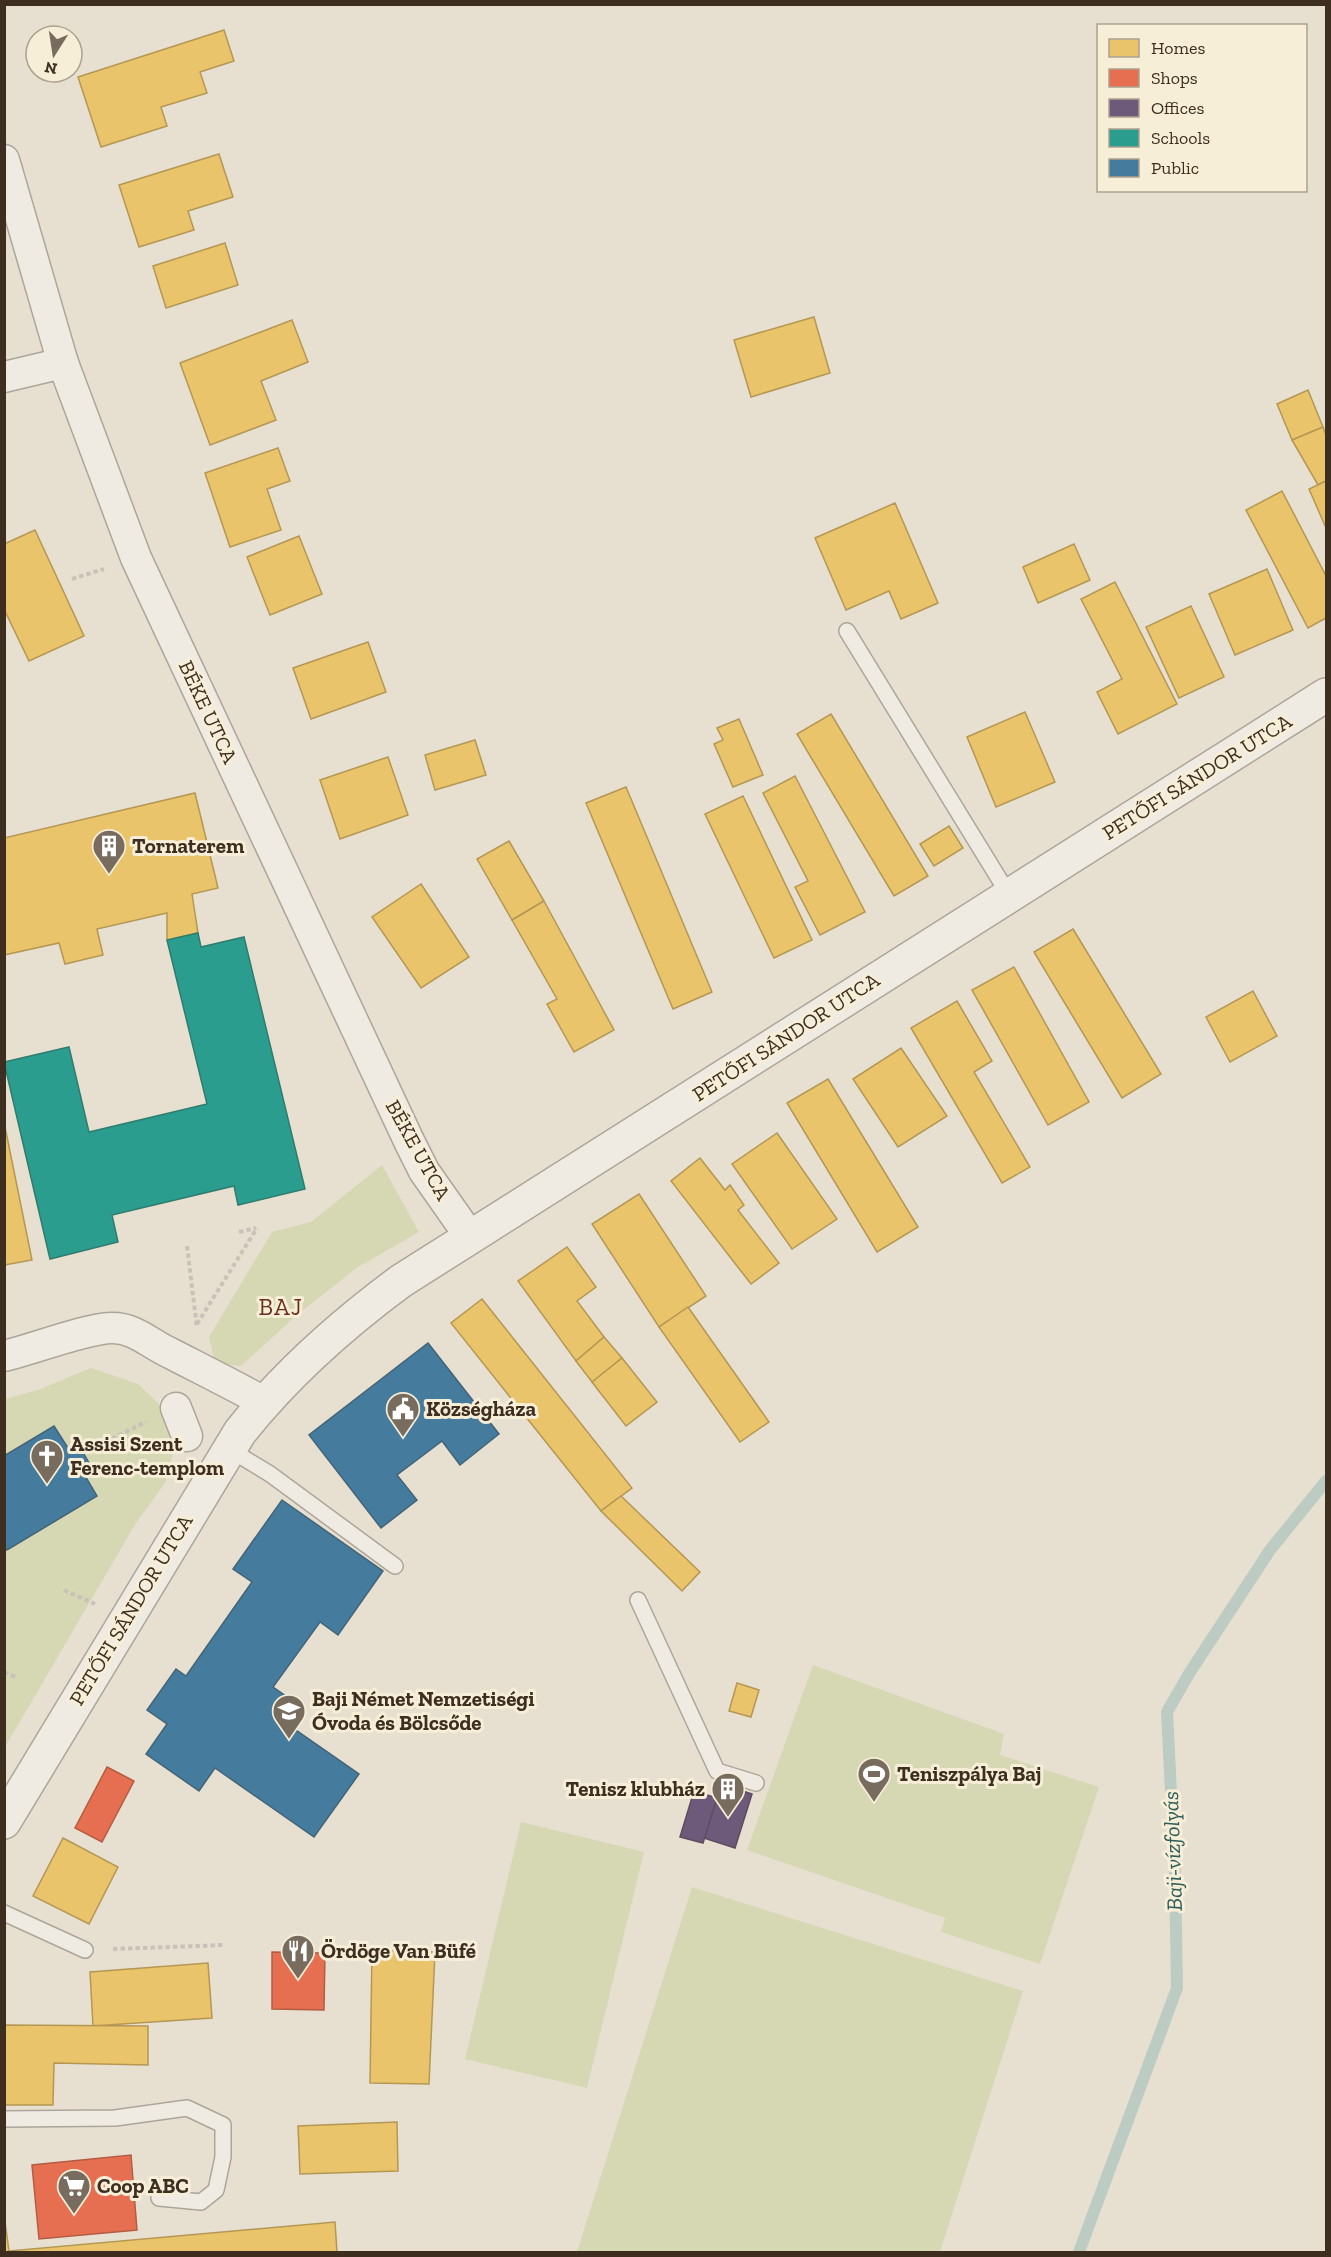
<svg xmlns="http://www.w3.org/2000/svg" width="1331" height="2257" font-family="'Zilla Slab',serif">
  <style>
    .green { fill: #d6d7b3 }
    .homes { fill: #e9c46a; stroke: #b59754; stroke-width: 1.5 }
    .shops { fill: #e76f51; stroke: #b45c42; stroke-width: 1.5 }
    .offices { fill: #6d597a; stroke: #5f4c5f; stroke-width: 1.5 }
    .schools { fill: #2a9d8f; stroke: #307c6e; stroke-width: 1.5 }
    .public { fill: #457b9d; stroke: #436478; stroke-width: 1.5 }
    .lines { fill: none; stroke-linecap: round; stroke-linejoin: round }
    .stream { stroke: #bcccc2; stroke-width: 12 }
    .service-casing { stroke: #ada599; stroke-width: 18 }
    .minor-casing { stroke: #ada599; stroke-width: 33 }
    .tertiary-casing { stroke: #ada599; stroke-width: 36 }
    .path { stroke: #c8c2b9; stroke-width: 4; stroke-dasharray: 4.5 3; stroke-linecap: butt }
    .service { stroke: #efebe3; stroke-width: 15 }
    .minor { stroke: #efebe3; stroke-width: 30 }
    .tertiary { stroke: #efebe3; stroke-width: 33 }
    .labels { text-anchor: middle; stroke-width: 6; stroke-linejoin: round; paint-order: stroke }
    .street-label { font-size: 21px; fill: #3d2e20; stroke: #f7eed8 }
    .poi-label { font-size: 21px; font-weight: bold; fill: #3d2e20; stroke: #f7eed8; text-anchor: start }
    .water-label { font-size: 22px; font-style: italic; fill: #2f5d5a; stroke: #f7eed8 }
    .quarter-label { font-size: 24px; letter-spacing: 1.5px; fill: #6b2e1e; stroke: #f7eed8 }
  </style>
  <rect width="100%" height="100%" fill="#e7e0d1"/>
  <!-- green -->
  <g class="green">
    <path d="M382 1165 419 1232 358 1267 298 1314 241 1366 215 1363 209 1337 272 1232 311 1222Z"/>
    <path d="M91 1368 138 1384 160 1405 175 1435 174 1449 165 1483 136 1523 5 1747V1399L38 1390Z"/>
    <path d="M813 1665 1004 1734 1000 1755 1099 1787 1040 1964 941 1932 945 1918 747 1850Z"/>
    <path d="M521 1822 644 1852 587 2088 465 2059Z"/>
    <path d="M692 1887 1023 1991 940 2252H577Z"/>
  </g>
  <!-- homes -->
  <g class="homes">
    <path d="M224 30 234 61 200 72 207 93 161 107 167 126 101 147 78 77Z"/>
    <path d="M219 154 233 197 188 211 194 230 139 247 119 185Z"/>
    <path d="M225 243 238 285 166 308 153 266Z"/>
    <path d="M814 317 830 373 751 397 734 340Z"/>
    <path d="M292 320 308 362 261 381 276 420 210 445 180 363Z"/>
    <path d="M1308 390 1323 427 1292 440 1277 404Z"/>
    <path d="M1323 427 1326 435V481L1318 485 1292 440Z"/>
    <path d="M278 448 290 481 267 489 281 530 230 547 205 473Z"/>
    <path d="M1326 481V528L1309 489Z"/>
    <path d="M1282 491 1326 576V618L1308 628 1246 510Z"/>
    <path d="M895 503 938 603 901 619 889 591 846 610 815 538Z"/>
    <path d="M35 530 84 636 29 661 4 609V544Z"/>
    <path d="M299 536 322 594 270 615 247 557Z"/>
    <path d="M1074 544 1090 580 1038 603 1023 567Z"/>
    <path d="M1267 569 1293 630 1235 655 1209 594Z"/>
    <path d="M1115 582 1177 704 1118 734 1097 692 1122 679 1081 599Z"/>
    <path d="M1191 606 1224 677 1179 698 1146 627Z"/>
    <path d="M368 642 386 692 311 719 293 668Z"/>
    <path d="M1025 712 1055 782 996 807 967 737Z"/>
    <path d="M831 714 928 876 894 896 797 734Z"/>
    <path d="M739 719 763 775 733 787 714 744 723 740 717 728Z"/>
    <path d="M475 740 486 775 435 790 425 755Z"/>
    <path d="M388 757 408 815 340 839 320 780Z"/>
    <path d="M795 776 865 912 820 935 795 887 808 881 763 793Z"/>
    <path d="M626 787 712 992 673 1009 586 803Z"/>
    <path d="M195 793 218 888 192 894 198 933 167 940V913L97 929 103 955 65 964 59 943 4 955V838Z"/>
    <path d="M743 796 812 940 774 958 705 814Z"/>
    <path d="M949 826 963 848 934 866 920 844Z"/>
    <path d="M509 841 544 901 512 920 477 859Z"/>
    <path d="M421 884 469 957 421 988 372 917Z"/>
    <path d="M544 901 614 1030 574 1052 547 1004 557 999 512 920Z"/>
    <path d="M1073 929 1161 1074 1122 1098 1034 952Z"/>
    <path d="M1014 967 1089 1102 1048 1125 972 990Z"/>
    <path d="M1253 991 1277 1036 1230 1062 1206 1017Z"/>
    <path d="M957 1001 992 1061 974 1072 1030 1167 1002 1183 911 1028Z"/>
    <path d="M901 1048 947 1116 898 1147 853 1079Z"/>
    <path d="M828 1079 918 1227 877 1252 787 1103Z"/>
    <path d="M4 1122 32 1260 4 1265Z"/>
    <path d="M777 1133 837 1219 792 1249 732 1164Z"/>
    <path d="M700 1158 725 1190 730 1185 744 1205 738 1210 779 1263 751 1284 671 1181Z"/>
    <path d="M639 1194 706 1296 659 1327 592 1224Z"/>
    <path d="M567 1247 596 1287 577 1301 604 1337 576 1361 518 1281Z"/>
    <path d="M482 1299 632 1488 601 1511 451 1323Z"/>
    <path d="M688 1307 769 1422 740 1442 659 1327Z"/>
    <path d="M604 1337 622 1358 592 1382 576 1361Z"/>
    <path d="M622 1358 657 1402 626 1426 592 1382Z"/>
    <path d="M621 1496 700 1572 682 1591 601 1511Z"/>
    <path d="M737 1683 759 1690 751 1717 729 1711Z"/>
    <path d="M63 1838 118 1867 89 1924 33 1896Z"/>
    <path d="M372 1950 435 1952 429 2084 370 2083Z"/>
    <path d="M208 1963 212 2018 93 2026 90 1972Z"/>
    <path d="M4 2025 148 2026V2065L54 2063 53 2105H4Z"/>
    <path d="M397 2122 398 2171 300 2174 298 2126Z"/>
    <path d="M4 2214 9 2251 335 2222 337 2252H4Z"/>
  </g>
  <!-- shops -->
  <g class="shops">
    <path d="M107 1767 134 1781 102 1842 75 1828Z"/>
    <path d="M272 1952 325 1953 324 2010 272 2009Z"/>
    <path d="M131 2155 137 2230 39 2239 32 2165Z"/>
  </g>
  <!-- offices -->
  <g class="offices">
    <path d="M721 1784 752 1794 735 1848 704 1838Z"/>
    <path d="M694 1791 717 1798 703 1843 680 1837Z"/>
  </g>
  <!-- schools -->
  <path class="schools" d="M198 933 201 947 244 937 305 1189 238 1205 234 1186 112 1215 118 1242 50 1259 4 1062 69 1047 89 1132 207 1104 167 940Z"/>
  <!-- public -->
  <g class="public">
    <path d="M428 1343 499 1434 460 1465 442 1441 397 1475 417 1500 381 1528 309 1435Z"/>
    <path d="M54 1426 68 1448 77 1442 92 1468 84 1474 97 1496 7 1550 4 1545V1456Z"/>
    <path d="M282 1500 383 1571 338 1635 320 1622 273 1687 296 1703 283 1721 359 1774 314 1837 215 1768 199 1791 146 1754 167 1724 147 1710 176 1669 186 1676 252 1582 233 1569Z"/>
  </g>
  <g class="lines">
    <!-- stream -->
    <path class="stream" d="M1079 2252 1177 1988 1175 1873 1167 1712 1190 1672 1270 1550 1326 1481"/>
    <!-- service casing -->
    <g class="service-casing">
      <g id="service">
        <path d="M847 631 1009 895"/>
        <path d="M229 1449 270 1474 395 1566"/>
        <path d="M638 1600 717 1771 756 1783"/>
        <path d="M4 1913 85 1950"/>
        <path d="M4 2119 115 2118 187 2108 223 2125V2157L216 2190 201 2202 159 2198"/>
      </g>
    </g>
    <!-- minor casing -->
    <g class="minor-casing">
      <g id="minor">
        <path d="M4 160 63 363 136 558 409 1141 424 1171 471 1238"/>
        <path d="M4 377 63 363"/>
        <path d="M4 1356C34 1349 84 1329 111 1328 134 1327 150 1344 170 1353 201 1369 233 1385 264 1402"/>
        <path d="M176 1408 187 1436"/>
      </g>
    </g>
    <!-- tertiary casing -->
    <g class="tertiary-casing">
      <path id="tertiary" d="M4 1822 240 1432C287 1373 340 1326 401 1281L1326 695"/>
    </g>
    <!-- path -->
    <g class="path">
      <path d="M72 579 104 569"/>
      <path d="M239 1232 256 1228"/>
      <path d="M187 1246 197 1328"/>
      <path d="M197 1324 257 1228"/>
      <path d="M105 1442 146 1422"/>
      <path d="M64 1590 95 1604"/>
      <path d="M4 1672 16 1677"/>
      <path d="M113 1949 225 1945"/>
    </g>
    <!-- service -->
    <use href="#service" class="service"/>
    <!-- minor -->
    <use href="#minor" class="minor"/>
    <!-- tertiary -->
    <use href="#tertiary" class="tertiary"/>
  </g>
  <!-- icons -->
  <defs>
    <g id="building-pin" transform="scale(1.725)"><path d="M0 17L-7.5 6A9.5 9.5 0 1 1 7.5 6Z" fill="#786c5e" stroke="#f7eed8"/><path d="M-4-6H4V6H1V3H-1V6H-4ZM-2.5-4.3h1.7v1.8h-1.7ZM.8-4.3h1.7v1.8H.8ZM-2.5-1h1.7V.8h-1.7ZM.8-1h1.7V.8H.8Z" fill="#fff"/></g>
    <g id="civic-pin" transform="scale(1.725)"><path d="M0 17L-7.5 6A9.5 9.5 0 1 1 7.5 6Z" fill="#786c5e" stroke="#f7eed8"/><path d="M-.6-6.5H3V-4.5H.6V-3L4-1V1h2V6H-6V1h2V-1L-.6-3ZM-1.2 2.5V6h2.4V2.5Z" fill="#fff"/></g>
    <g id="church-pin" transform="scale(1.725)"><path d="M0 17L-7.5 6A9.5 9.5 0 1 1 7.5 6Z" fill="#786c5e" stroke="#f7eed8"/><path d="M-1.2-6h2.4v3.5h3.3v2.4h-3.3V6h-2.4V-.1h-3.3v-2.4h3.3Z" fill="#fff"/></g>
    <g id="school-pin" transform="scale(1.725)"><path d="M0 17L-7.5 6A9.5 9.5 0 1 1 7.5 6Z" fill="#786c5e" stroke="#f7eed8"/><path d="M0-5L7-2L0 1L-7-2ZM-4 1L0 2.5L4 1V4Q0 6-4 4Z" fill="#fff"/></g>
    <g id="stadium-pin" transform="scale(1.725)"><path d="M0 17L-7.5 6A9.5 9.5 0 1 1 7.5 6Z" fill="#786c5e" stroke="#f7eed8"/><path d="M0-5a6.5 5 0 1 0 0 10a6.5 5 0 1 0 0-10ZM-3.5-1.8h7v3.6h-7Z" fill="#fff"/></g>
    <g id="restaurant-pin" transform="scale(1.725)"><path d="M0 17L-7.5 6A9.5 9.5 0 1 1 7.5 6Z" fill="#786c5e" stroke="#f7eed8"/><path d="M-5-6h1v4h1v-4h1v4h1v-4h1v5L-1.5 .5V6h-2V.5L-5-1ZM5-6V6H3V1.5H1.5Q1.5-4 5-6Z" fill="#fff"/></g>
    <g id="supermarket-pin" transform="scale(1.725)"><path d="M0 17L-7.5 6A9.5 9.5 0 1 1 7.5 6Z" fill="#786c5e" stroke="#f7eed8"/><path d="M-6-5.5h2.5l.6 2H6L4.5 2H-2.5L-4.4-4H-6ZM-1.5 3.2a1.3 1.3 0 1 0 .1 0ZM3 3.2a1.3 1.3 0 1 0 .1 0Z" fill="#fff"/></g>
  </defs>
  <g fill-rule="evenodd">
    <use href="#building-pin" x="109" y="846"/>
    <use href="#civic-pin" x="403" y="1409"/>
    <use href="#church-pin" x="47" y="1456"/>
    <use href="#school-pin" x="289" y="1711"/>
    <use href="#stadium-pin" x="874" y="1774"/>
    <use href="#building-pin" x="728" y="1789"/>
    <use href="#restaurant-pin" x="298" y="1951"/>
    <use href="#supermarket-pin" x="74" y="2186"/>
  </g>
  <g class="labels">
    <!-- street labels -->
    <g class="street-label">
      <text transform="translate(208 712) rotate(65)" y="7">BÉKE UTCA</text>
      <text transform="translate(1197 777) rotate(-32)" y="7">PETŐFI SÁNDOR UTCA</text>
      <text transform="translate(786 1037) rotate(-33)" y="7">PETŐFI SÁNDOR UTCA</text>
      <text transform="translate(418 1150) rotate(61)" y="7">BÉKE UTCA</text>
      <text transform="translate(131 1610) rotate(-59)" y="7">PETŐFI SÁNDOR UTCA</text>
    </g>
    <!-- poi labels -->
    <g class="poi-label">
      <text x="132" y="853">Tornaterem</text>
      <text x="426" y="1416">Községháza</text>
      <text x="70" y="1451">Assisi Szent<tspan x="70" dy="24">Ferenc-templom</tspan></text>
      <text x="312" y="1706">Baji Német Nemzetiségi<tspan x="312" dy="24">Óvoda és Bölcsőde</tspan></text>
      <text x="897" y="1781">Teniszpálya Baj</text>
      <text x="705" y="1796" text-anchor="end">Tenisz klubház</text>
      <text x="321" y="1958">Ördöge Van Büfé</text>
      <text x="97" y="2193">Coop ABC</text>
    </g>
    <!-- water labels -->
    <g class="water-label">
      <text transform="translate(1172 1851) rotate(-92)" y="8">Baji-vízfolyás</text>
    </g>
    <!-- quarter labels -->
    <g class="quarter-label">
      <text x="281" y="1315">BAJ</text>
    </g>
  </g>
  <!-- border -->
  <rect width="1331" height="2257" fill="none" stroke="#3d2e20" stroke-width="12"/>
  <!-- legend -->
  <rect x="1097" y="24" width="210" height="168" fill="#f7eed8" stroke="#ada18e" stroke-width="1.5"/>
  <rect x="1109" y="39" width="30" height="18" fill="#e9c46a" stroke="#ada18e" stroke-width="1.5"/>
  <text x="1151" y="54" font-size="18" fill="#3d2e20">Homes</text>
  <rect x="1109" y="69" width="30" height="18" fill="#e76f51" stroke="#ada18e" stroke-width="1.5"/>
  <text x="1151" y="84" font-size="18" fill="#3d2e20">Shops</text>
  <rect x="1109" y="99" width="30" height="18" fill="#6d597a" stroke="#ada18e" stroke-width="1.5"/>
  <text x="1151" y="114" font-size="18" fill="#3d2e20">Offices</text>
  <rect x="1109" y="129" width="30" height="18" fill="#2a9d8f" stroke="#ada18e" stroke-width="1.5"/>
  <text x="1151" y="144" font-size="18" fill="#3d2e20">Schools</text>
  <rect x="1109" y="159" width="30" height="18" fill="#457b9d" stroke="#ada18e" stroke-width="1.5"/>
  <text x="1151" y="174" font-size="18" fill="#3d2e20">Public</text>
  <!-- north arrow -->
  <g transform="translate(54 54) rotate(192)"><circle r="28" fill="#f7eed8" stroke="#ada18e" stroke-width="1.5"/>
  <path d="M0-4.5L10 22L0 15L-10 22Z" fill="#786c5e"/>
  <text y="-9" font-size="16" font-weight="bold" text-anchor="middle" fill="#3d2e20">N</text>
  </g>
</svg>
